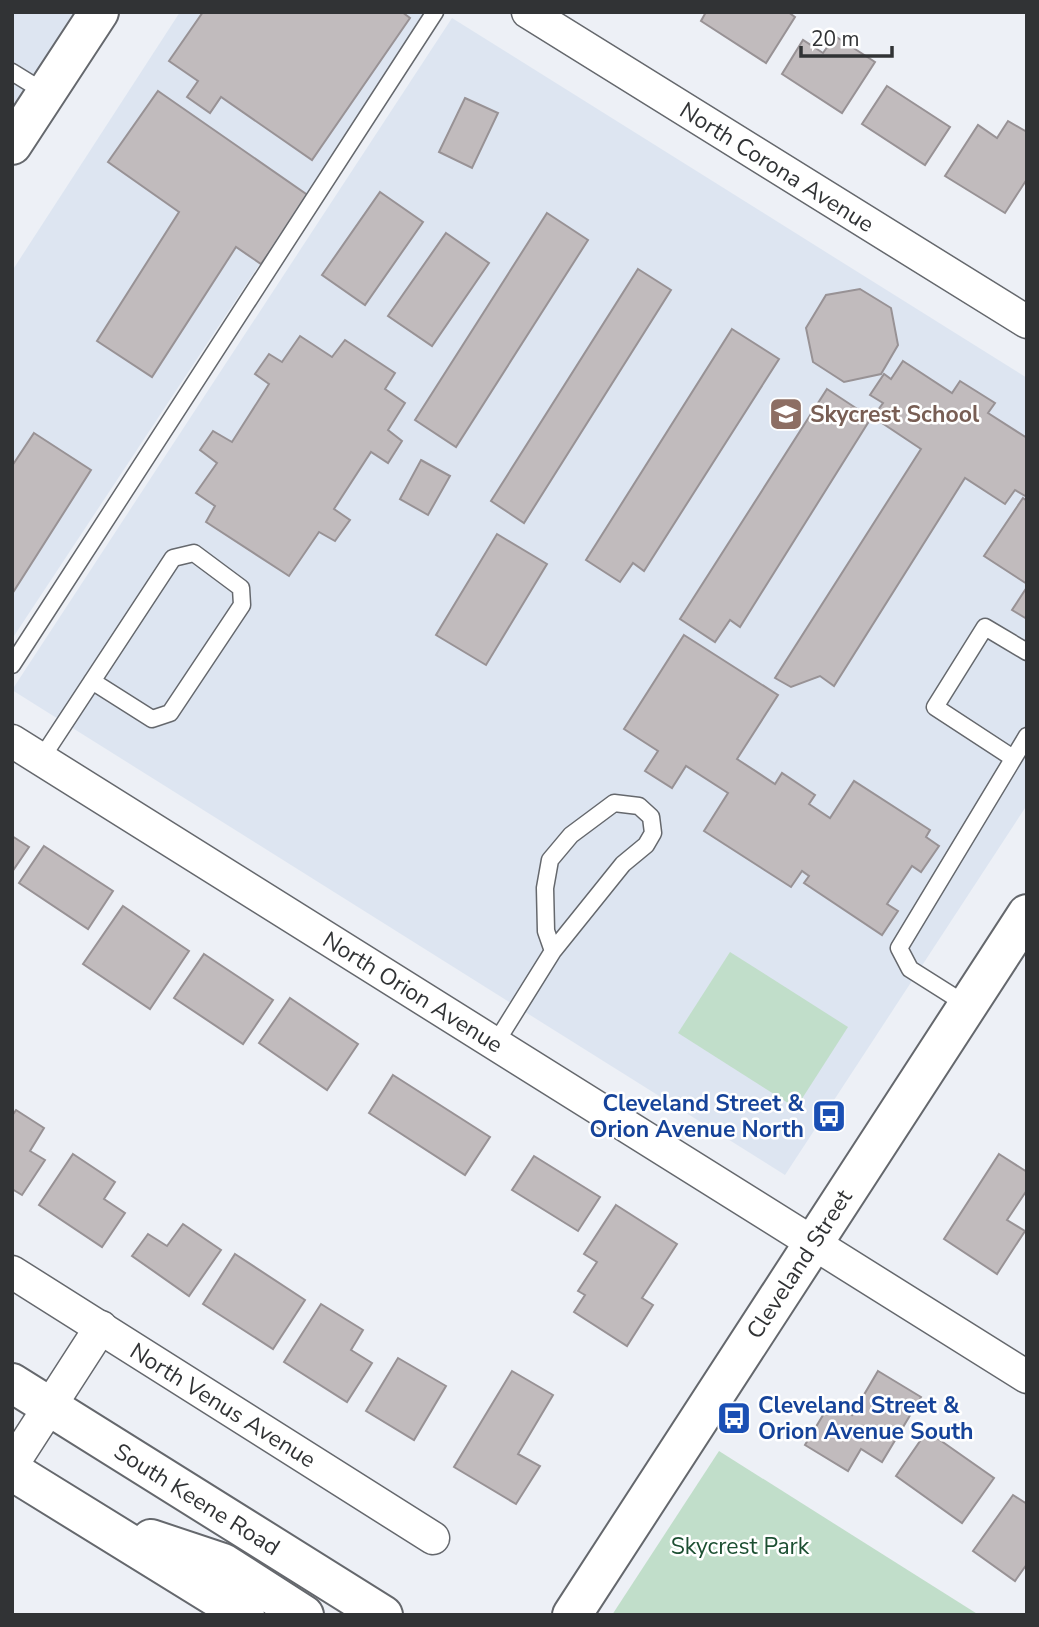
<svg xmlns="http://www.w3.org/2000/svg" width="1039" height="1627" font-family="'Nunito Sans',sans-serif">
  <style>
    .built { fill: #dde5f1 }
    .green { fill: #c1deca }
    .building { fill: #c1bbbd; stroke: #989295; stroke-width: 2 }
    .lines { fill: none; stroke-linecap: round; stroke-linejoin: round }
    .service-casing { stroke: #65686d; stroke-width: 19 }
    .minor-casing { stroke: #65686d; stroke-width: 35 }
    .tertiary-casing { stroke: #65686d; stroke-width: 42 }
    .secondary-casing { stroke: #65686d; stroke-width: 42 }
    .service { stroke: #fff; stroke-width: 16 }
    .minor { stroke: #fff; stroke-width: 32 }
    .tertiary { stroke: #fff; stroke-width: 38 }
    .secondary { stroke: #fff; stroke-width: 38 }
    .labels { text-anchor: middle; stroke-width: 5; stroke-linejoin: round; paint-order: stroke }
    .street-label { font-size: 23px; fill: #313335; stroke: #fff }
    .education-label { font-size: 23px; font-weight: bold; fill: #785e54; stroke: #fff; text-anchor: start }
    .transit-label { font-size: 23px; font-weight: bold; fill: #164399; stroke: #fff; text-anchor: end }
    .park-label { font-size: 23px; fill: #1c4f32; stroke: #fff }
  </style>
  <rect width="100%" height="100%" fill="#edf0f6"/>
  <!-- built -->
  <g class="built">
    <path d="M12 12H78L12 114Z"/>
    <path d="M180 12H426L12 639V271Z"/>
    <path d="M452 18 1027 378V805L785 1175 12 690Z"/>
  </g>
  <!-- green -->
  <g class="green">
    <path d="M730 952 848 1027 796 1108 678 1033Z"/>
    <path d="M719 1451 979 1615H612Z"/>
  </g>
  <!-- building -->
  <g class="building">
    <path d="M203 12H402L410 18 312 160 221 97 210 113 187 97 198 81 169 61Z"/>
    <path d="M706 12H788L795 17 766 63 701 21Z"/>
    <path d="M835 36 875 62 842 113 782 74 803 40 823 53Z"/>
    <path d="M887 86 950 127 925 165 862 124Z"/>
    <path d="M158 91 309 196 261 264 236 247 152 377 97 341 179 212 108 162Z"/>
    <path d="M465 98 498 113 472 168 439 152Z"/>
    <path d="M1008 121 1027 132V179L1005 213 945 176 978 125 997 138Z"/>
    <path d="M380 192 423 222 365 305 322 275Z"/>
    <path d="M547 213 588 240 456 447 415 420Z"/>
    <path d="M446 233 489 263 432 346 388 316Z"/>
    <path d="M638 269 671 290 524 523 491 501Z"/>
    <path d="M860 289 891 308 898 345 881 374 844 382 813 362 806 328 826 295Z"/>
    <path d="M732 329 779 359 644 571 633 563 620 582 586 560Z"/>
    <path d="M300 336 332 357 345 340 395 373 385 389 405 403 388 430 402 441 388 463 371 452 334 509 350 520 335 541 319 532 289 576 206 522 215 506 196 493 217 463 200 450 213 431 232 442 269 384 255 374 269 354 282 362Z"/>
    <path d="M903 361 952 393 960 381 995 403 988 413 1027 438V497L1015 490 1005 504 965 478 834 686 820 676 791 687 775 678 921 449 873 417 883 403 870 395 884 374 891 379Z"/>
    <path d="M827 389 871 418 740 627 730 620 715 642 680 619Z"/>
    <path d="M34 433 91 470 12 594V466Z"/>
    <path d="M421 460 450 476 428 515 400 499Z"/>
    <path d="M1023 498 1027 501V584L984 556Z"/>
    <path d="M497 534 547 564 486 665 436 635Z"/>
    <path d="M1027 587V619L1012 610Z"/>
    <path d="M684 635 778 695 737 759 775 784 782 773 815 795 809 804 830 818 854 781 930 830 926 837 939 846 921 872 912 866 887 904 898 911 882 935 804 883 809 876 802 871 791 887 704 831 728 793 686 766 672 788 645 771 658 751 624 729Z"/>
    <path d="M12 836 29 847 12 872Z"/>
    <path d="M44 846 113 891 88 929 19 883Z"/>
    <path d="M123 906 189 951 150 1009 83 964Z"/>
    <path d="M204 954 273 1000 243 1044 174 998Z"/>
    <path d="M290 998 358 1044 327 1090 259 1043Z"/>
    <path d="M393 1075 490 1137 465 1175 369 1113Z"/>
    <path d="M16 1110 44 1128 30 1151 45 1160 22 1195 12 1189V1116Z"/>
    <path d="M73 1154 115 1182 104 1199 125 1213 102 1247 39 1205Z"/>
    <path d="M999 1154 1027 1172V1190L1007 1220 1025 1231 997 1274 944 1239Z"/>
    <path d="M534 1156 600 1197 578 1231 512 1190Z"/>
    <path d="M616 1205 677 1244 642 1298 653 1305 627 1346 574 1312 585 1295 578 1291 597 1262 584 1254Z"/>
    <path d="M183 1224 221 1250 189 1296 132 1256 148 1234 167 1246Z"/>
    <path d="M235 1254 305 1300 273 1349 203 1304Z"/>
    <path d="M321 1304 363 1330 351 1350 372 1363 347 1402 284 1362Z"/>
    <path d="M398 1358 446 1386 414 1440 366 1411Z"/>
    <path d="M512 1371 553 1395 518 1454 540 1466 516 1504 454 1467Z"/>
    <path d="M878 1371 921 1397 882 1462 861 1449 848 1471 805 1445 831 1402 852 1415Z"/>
    <path d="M927 1431 994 1478 962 1523 896 1476Z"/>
    <path d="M1013 1495 1027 1504V1564L1015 1581 973 1551Z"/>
  </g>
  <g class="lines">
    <!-- service casing -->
    <g class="service-casing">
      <g id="service">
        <path d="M12 72 46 93"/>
        <path d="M12 665 435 12"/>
        <path d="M1013 758 935 707 985 627 1027 652"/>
        <path d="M41 759 173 558 194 553 241 588 242 605 170 713 152 719 92 681"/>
        <path d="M967 1005 910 969 899 948 1027 736"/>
        <path d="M495 1044 553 951 623 864 646 845 653 833 651 817 639 806 614 803 571 835 550 860 545 888 546 931 553 951"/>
      </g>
    </g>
    <!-- minor casing -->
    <g class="minor-casing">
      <g id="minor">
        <path d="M528 12 1027 322"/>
        <path d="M12 741 1027 1377"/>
        <path d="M12 1272 433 1538"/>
        <path d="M12 1465 101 1327"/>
      </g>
    </g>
    <!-- tertiary casing -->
    <g class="tertiary-casing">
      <path id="tertiary" d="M572 1615 1027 914"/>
    </g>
    <!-- secondary casing -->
    <g class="secondary-casing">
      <g id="secondary">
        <path d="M12 145 99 12"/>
        <path d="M12 1383 383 1615"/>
        <path d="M12 1471 245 1615"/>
        <path d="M151 1539 223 1563 304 1615"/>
      </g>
    </g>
    <!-- service -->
    <use href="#service" class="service"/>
    <!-- minor -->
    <use href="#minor" class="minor"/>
    <!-- tertiary -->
    <use href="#tertiary" class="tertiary"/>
    <!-- secondary -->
    <use href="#secondary" class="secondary"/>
  </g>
  <!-- icons -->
  <defs>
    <g id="school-square" transform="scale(1.75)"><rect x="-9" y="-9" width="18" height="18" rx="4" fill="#8d6e63" stroke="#fff"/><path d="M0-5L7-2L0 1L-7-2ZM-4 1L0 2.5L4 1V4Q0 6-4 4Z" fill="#fff"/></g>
    <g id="bus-square" transform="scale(1.75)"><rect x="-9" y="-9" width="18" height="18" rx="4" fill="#1a4fb4" stroke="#fff"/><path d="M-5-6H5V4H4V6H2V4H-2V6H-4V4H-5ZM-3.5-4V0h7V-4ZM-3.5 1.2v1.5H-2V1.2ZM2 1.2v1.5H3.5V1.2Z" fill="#fff"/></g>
  </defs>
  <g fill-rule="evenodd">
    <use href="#school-square" x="786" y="414"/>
    <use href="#bus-square" x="829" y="1116"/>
    <use href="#bus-square" x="734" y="1418"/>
  </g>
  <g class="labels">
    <!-- street labels -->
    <g class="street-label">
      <text transform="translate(777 167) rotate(32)" y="8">North Corona Avenue</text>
      <text transform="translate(413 992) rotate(32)" y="8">North Orion Avenue</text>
      <text transform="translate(799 1264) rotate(-57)" y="8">Cleveland Street</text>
      <text transform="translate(223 1405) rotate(32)" y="8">North Venus Avenue</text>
      <text transform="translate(197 1499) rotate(32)" y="8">South Keene Road</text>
    </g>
    <!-- education labels -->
    <g class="education-label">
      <text x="810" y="422">Skycrest School</text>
    </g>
    <!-- transit labels -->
    <g class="transit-label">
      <text x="804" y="1111">Cleveland Street &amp;<tspan x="804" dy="26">Orion Avenue North</tspan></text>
      <text x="758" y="1413" text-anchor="start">Cleveland Street &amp;<tspan x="758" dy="26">Orion Avenue South</tspan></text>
    </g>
    <!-- park labels -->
    <g class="park-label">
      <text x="740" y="1554">Skycrest Park</text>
    </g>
  </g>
  <!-- border -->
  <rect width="1039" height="1627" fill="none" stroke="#313335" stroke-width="28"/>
  <!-- scale -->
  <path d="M801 46v10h91v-10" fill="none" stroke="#313335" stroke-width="3.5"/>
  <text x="811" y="46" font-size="21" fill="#313335" stroke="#ffffff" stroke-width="5" paint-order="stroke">20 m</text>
</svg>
